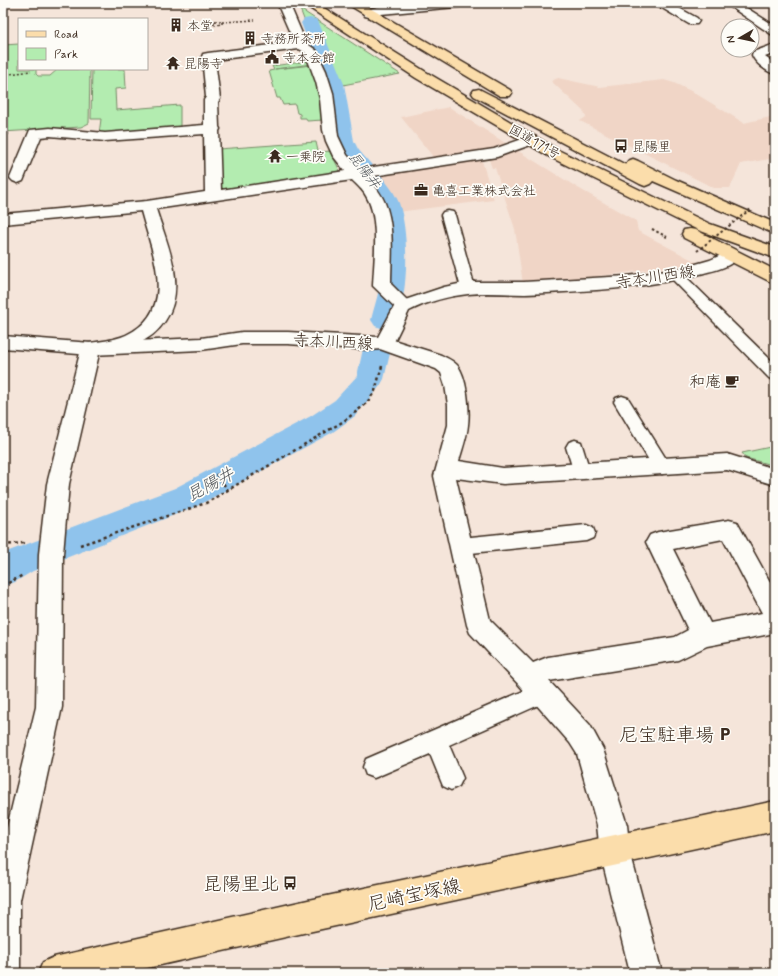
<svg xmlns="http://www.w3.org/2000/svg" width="778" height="976" font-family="Mynerve,'Klee One',sans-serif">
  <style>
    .built { fill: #f0d5c6 }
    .green { fill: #b3ecb0; stroke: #778b67 }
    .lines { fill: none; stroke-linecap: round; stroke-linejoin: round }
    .canal { fill: #8fc3ec; fill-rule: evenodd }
    .service-casing { stroke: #3b2a1e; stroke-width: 3 }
    .minor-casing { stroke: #3b2a1e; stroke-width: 3 }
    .secondary-casing { stroke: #3b2a1e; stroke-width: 3 }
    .primary-casing { stroke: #3b2a1e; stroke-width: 3 }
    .trunk-casing { stroke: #3b2a1e; stroke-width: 3 }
    .path-far2 { stroke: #3b2a1e; stroke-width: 1.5; stroke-dasharray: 2 2; stroke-linecap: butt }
    .path-far1 { stroke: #3b2a1e; stroke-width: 2; stroke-dasharray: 2.5 2.5; stroke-linecap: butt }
    .path { stroke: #3b2a1e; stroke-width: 2.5; stroke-dasharray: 3 3; stroke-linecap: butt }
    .service { fill: #fdfcf7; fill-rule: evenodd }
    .minor { fill: #fdfcf7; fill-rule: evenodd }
    .secondary { fill: #fdfcf7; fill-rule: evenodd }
    .primary { fill: #fbddab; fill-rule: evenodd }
    .trunk { fill: #fbddab; fill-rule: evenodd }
    .path-bridge { stroke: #3b2a1e; stroke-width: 2; stroke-dasharray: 2.5 2.5; stroke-linecap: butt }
    .labels { text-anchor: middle; stroke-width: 3.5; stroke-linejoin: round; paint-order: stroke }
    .far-poi-label { font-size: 13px; fill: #3b2a1e; stroke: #fdfcf7; text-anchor: start }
    .far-street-label { font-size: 13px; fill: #3b2a1e; stroke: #fdfcf7 }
    .far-water-label { font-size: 14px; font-style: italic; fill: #54585c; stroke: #fdfcf7 }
    .street-label { font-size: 16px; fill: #3b2a1e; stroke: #fdfcf7 }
    .poi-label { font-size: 16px; fill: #3b2a1e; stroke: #fdfcf7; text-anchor: end }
    .water-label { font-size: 17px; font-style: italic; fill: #54585c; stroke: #fdfcf7 }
    .near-poi-label { font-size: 19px; fill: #3b2a1e; stroke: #fdfcf7; text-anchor: end }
    .near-street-label { font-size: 19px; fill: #3b2a1e; stroke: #fdfcf7 }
  </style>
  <rect width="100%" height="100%" fill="#f5e5da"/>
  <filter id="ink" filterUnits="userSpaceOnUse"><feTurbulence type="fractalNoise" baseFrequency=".025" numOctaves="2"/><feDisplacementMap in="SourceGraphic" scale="8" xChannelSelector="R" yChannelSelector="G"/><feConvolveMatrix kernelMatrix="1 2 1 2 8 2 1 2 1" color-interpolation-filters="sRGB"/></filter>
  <g filter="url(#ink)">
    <!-- built -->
    <g class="built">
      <path d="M558 78 600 87 664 80 674 83 693 92 744 123 775 116V158L741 164 730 188H714L580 121 586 117 584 112 551 81Z"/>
      <path d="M449 107 510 146 486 153 434 158 401 117Z"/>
      <path d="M515 149 578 188 636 221 638 231 698 263 616 274 523 284 515 229 495 168H492L488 157Z"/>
      <path d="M482 161 494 200 397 212 389 194 376 176 439 165Z"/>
    </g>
    <!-- green -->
    <g class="green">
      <path d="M300 9 400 74 343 85 339 84 314 23 305 22Z"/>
      <path d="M19 44V69H36V74L38 76H50L58 69H90L89 123 81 127 3 132V45Z"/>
      <path d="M310 61 312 64 275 69 312 65 320 92 323 120 307 121 306 118H300V114L297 113 295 104 283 105 280 98H277L269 71 274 70 272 66Z"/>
      <path d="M92 69H125L126 88 115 89 116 110 180 105V127L99 134 101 119H91Z"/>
      <path d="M316 142 318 151 320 152 330 151 340 171 338 173 222 190 218 189V149Z"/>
      <path d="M775 446V466L746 458 742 453Z"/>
    </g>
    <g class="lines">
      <!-- canal -->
      <g class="canal">
        <path d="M310 18 316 19 319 23 344 84 354 141 358 149C370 164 392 185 399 203 409 231 410 300 393 326L384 329 375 326 371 320C374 307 379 294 380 281 383 257 383 216 372 195L340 156 332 141 324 84 301 23 304 19Z"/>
        <path d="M377 340 387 342 391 349 384 379 380 386 355 416 333 432 197 506 33 571 15 582 3 587V554L9 551 175 488 311 416 335 400 357 376 363 349 367 342Z"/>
      </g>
      <!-- service casing -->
      <g class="service-casing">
        <g id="service">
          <path d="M448 211 453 212 455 215 475 288 473 291 468 293 463 291 461 288 441 215 443 212Z"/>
          <path d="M676 271 681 272 775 364V380L769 378 671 278 669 275 671 272Z"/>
          <path d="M622 396 628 398 668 462 671 467 668 472 662 474 656 472 614 402 616 398Z"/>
          <path d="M575 440 581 442 590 471 587 476 581 478 575 476 566 447 569 442Z"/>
          <path d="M586 525 593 528 595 533 593 538 586 541 461 554 454 552 451 546 454 540 461 538Z"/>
          <path d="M542 683 550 686 553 693 550 700 449 745 463 778 459 786 451 790 443 786 430 754 374 778 366 775 363 767 366 759Z"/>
        </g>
      </g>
      <!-- minor casing -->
      <g class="minor-casing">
        <g id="minor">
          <path d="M277 3H289L306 43 316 50 326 71 333 93 338 136 347 155 360 169 494 149 531 136 536 137 538 140 536 143 497 157 367 177C374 185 381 193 385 203 395 227 391 259 391 284L413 306 410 310 404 312 398 310 373 286C374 261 380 218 366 196 363 190 357 185 352 180L156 209C167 244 188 287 165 321 150 344 125 349 99 354L69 484 63 554 62 707 20 900V973H3V844L36 707 39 554 47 484 81 349 84 344C98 341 113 341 126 335 179 310 152 253 141 211L3 224V214L147 201 205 192 204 134 105 141 50 136 41 137 23 181 18 183 13 181 10 178 30 130 50 128 105 133 204 125V100L206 97 202 57 203 54 208 53 294 42ZM299 49 305 52 316 82 320 99 323 130 326 141 333 156 345 171 221 190 219 131 220 129 219 127 218 102 220 99 215 60Z"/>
          <path d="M423 3H472L470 5 466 6 381 14 369 17 365 16 363 13 365 10 381 6Z"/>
          <path d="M655 3H670L697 18 699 21 697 24H689L657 5Z"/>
          <path d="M725 3H739L775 26V35L771 34Z"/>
          <path d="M775 44V53L765 57 775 64V74C767 72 755 63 752 55L753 52Z"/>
          <path d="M384 337 441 355C447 358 452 360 457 365 467 376 470 410 468 425 467 437 462 450 459 461L503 468 727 454 775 469V485L727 470 503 484 456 478 490 620 533 663 548 657 675 637 688 630 646 542 650 535 658 532 729 520 737 522 775 591V633L707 646 678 660 549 681 590 725 603 749 627 825 630 852 662 973H630L600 852 597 825 577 754 570 743 520 686 470 633 467 625 434 476 448 425V405L445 385 441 373 436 369 377 348 375 343 377 338ZM723 539 762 613 710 623 673 549Z"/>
        </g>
      </g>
      <!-- secondary casing -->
      <g class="secondary-casing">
        <path id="secondary" d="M730 251 736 252 739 256C731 267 716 270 704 273 646 289 585 291 525 294 506 294 487 292 468 294 449 296 426 302 409 311L391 348 371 350 288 344H242L201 350 91 355 3 348V336L91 343 201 338 242 332H288L378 337 396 303 444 287 468 282H524L627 276 675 270 710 260Z"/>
      </g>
      <!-- primary casing -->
      <g class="primary-casing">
        <path id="primary" d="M775 801V831L308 932 125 973H38L43 962 54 957 308 900Z"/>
      </g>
      <!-- trunk casing -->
      <g class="trunk-casing">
        <g id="trunk">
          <path d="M302 3H316L426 72 560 151 710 224 775 247V258L698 230 550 157 416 78Z"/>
          <path d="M347 3H361L510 90 512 93 510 96H500L349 5Z"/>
          <path d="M479 89 626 165 628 161 633 159 638 161 676 180 775 223V234L653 181 650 184 645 186 640 184 474 96 472 93 474 90Z"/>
          <path d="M690 229 696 230 775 270V282L769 281 684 238 682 234 684 230Z"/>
        </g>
      </g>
      <!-- path-far2 -->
      <g class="path-far2">
        <path d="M215 21H222V24L215 25Z"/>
        <path d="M222 22 255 20"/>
        <path d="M205 24 215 23"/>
        <path d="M3 75 31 71"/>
        <path d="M3 134H10"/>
      </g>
      <!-- path-far1 -->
      <path class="path-far1" d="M652 229 667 237"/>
      <!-- path -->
      <g class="path">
        <path d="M216 474 228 490"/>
        <path d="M3 545 24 543"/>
        <path d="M80 545 206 503 344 421 366 404 375 391 382 366"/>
        <path d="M3 586 23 575"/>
      </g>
      <!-- service -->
      <use href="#service" class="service"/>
      <!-- minor -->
      <use href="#minor" class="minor"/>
      <!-- secondary -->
      <use href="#secondary" class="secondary"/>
      <!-- primary -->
      <use href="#primary" class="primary"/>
      <!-- trunk -->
      <use href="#trunk" class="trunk"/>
      <!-- path-bridge -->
      <path class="path-bridge" d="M697 251 752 208"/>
    </g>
  </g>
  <!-- icons -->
  <defs>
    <g id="building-bare" transform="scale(1.08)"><path d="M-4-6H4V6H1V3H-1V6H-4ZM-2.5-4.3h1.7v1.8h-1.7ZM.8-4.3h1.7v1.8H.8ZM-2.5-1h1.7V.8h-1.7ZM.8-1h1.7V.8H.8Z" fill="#3b2a1e" stroke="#fdfcf7" stroke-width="2.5" paint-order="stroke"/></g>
    <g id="civic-bare" transform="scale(1.08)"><path d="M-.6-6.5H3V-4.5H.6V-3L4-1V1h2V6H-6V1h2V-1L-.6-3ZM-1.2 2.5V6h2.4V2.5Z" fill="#3b2a1e" stroke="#fdfcf7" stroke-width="2.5" paint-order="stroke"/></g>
    <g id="temple-bare" transform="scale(1.08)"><path d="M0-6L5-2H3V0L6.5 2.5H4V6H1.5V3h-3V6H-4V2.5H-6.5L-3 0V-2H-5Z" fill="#3b2a1e" stroke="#fdfcf7" stroke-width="2.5" paint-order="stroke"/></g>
    <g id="bus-bare" transform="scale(1.08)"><path d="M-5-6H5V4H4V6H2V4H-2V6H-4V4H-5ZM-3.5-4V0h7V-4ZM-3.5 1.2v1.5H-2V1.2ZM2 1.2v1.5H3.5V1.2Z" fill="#3b2a1e" stroke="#fdfcf7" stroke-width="2.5" paint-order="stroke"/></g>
    <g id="office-bare" transform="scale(1.08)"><path d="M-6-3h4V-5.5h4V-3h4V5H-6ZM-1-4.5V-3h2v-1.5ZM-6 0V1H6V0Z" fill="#3b2a1e" stroke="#fdfcf7" stroke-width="2.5" paint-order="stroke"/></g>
    <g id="cafe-bare" transform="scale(1.08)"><path d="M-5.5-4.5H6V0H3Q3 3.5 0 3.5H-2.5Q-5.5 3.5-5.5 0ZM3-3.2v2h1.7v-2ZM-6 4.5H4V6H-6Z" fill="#3b2a1e" stroke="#fdfcf7" stroke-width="2.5" paint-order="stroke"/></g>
    <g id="parking-bare" transform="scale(1.08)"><path d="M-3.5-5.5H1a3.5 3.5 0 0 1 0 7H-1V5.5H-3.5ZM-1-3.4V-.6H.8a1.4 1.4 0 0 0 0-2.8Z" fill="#3b2a1e" stroke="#fdfcf7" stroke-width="2.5" paint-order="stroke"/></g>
  </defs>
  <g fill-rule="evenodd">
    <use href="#building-bare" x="176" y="25"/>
    <use href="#building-bare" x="250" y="38"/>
    <use href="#civic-bare" x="272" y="57"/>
    <use href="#temple-bare" x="173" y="63"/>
    <use href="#bus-bare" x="621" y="146"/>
    <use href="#temple-bare" x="275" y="156"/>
    <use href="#office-bare" x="421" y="190"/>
    <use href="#cafe-bare" x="732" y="381"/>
    <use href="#parking-bare" x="725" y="734"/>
    <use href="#bus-bare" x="290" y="883"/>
  </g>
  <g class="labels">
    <!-- far-poi labels -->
    <g class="far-poi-label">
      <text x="187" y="30">本堂</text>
      <text x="261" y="43">寺務所茶所</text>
      <text x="283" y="62">寺本会館</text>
      <text x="184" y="68">昆陽寺</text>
      <text x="632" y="151">昆陽里</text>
      <text x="286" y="161">一乗院</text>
      <text x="432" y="195">亀喜工業株式会社</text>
    </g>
    <!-- far-street labels -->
    <g class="far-street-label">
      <text transform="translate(535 141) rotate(29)" y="5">国道171号</text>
    </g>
    <!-- far-water labels -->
    <g class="far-water-label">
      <text transform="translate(365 170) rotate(53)" y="5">昆陽井</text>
    </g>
    <!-- street labels -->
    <g class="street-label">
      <text transform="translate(655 276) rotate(-9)" y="6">寺本川西線</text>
      <text transform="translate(333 341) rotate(3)" y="6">寺本川西線</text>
    </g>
    <!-- poi labels -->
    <g class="poi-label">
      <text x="721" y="387">和庵</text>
    </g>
    <!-- water labels -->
    <g class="water-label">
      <text transform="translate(210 484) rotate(-28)" y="6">昆陽井</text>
    </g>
    <!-- near-poi labels -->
    <g class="near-poi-label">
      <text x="714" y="741">尼宝駐車場</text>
      <text x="279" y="890">昆陽里北</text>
    </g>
    <!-- near-street labels -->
    <g class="near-street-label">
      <text transform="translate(414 894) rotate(-12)" y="7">尼崎宝塚線</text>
    </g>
  </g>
  <!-- margin -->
  <rect width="778" height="976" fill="none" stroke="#fdfcf7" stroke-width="16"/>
  <rect x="8" y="8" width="762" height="960" fill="none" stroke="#3b2a1e" stroke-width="1.5" filter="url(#ink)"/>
  <!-- legend -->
  <rect x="18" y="18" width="130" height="52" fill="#fdfcf7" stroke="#afa8a0"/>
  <rect x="26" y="31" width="20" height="6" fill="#fbddab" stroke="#afa8a0"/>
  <text x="54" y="38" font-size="12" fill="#3b2a1e">Road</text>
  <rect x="26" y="48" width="20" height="12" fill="#b3ecb0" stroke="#afa8a0"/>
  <text x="54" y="58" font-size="12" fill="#3b2a1e">Park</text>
  <!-- north arrow -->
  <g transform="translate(740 38) rotate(261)"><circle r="19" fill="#fdfcf7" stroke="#afa8a0"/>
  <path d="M0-3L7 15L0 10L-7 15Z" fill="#3b2a1e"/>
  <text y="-6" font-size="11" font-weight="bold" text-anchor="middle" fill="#3b2a1e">N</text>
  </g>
</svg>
